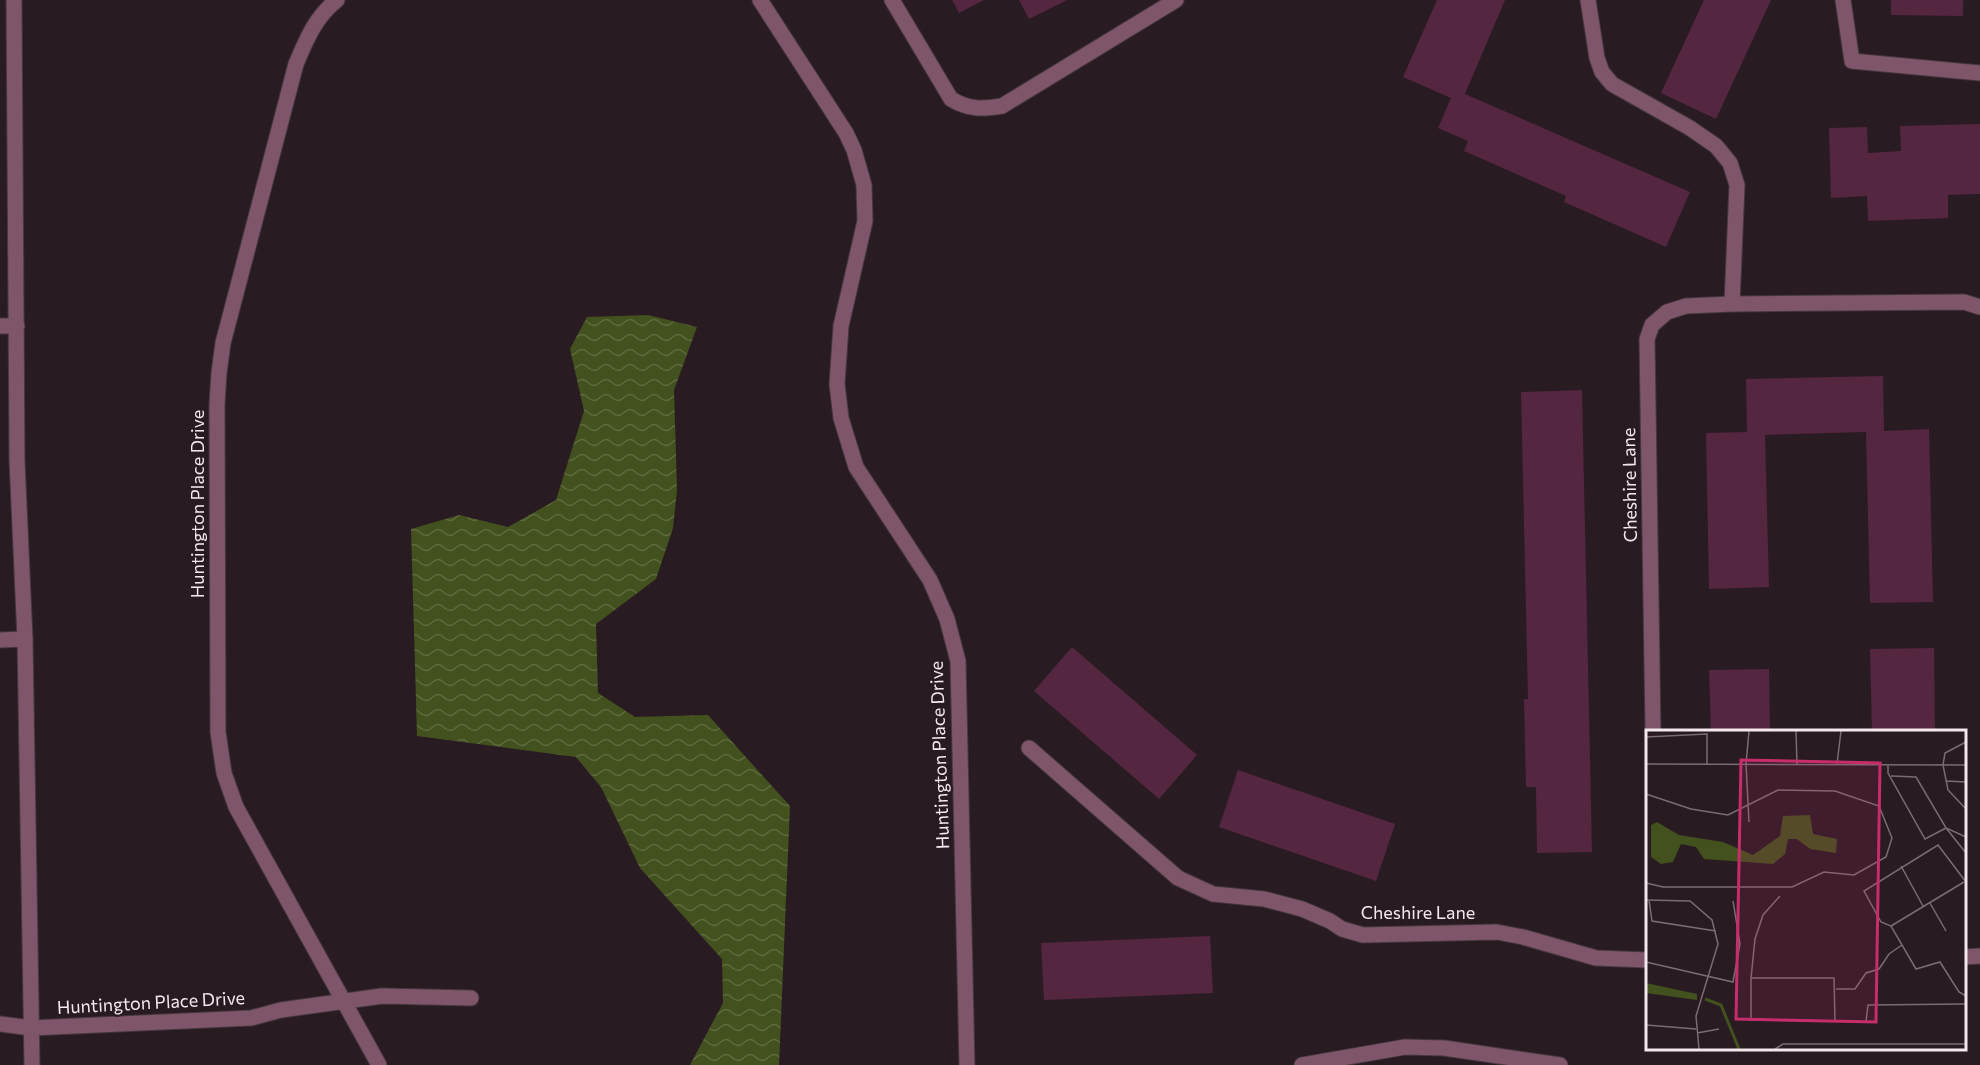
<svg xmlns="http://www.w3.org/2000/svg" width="1980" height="1065" font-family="Commissioner,sans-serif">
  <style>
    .water { fill: url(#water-waves) }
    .building { fill: #55263f }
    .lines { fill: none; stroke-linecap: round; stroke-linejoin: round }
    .minor-casing { stroke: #45383e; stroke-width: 17 }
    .minor { stroke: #7f556a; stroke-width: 15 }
    .labels { text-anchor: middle; stroke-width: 4.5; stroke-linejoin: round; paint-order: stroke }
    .street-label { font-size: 18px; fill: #f2e8ed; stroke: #291b22 }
    .inset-river { fill: none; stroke: #42511d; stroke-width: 3 }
    .inset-road { fill: none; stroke: #796d73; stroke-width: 1.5 }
    .view { fill: #c72d6a; fill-opacity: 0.15; stroke: #c72d6a; stroke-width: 3 }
    .inset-edge { fill: none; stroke: #f2e8ed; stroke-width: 3 }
  </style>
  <defs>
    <pattern id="water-waves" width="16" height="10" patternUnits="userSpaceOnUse" patternTransform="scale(1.5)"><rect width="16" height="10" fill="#42511d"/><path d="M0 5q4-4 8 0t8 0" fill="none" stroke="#5e6a3e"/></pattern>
  </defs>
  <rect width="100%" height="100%" fill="#291b22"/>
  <!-- water -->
  <path class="water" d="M648 315 697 327 674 390 677 490 673 528 656 579 596 624 598 693 635 717 708 715 790 806 779 1065H690L723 1003 722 959 640 868 601 787 576 757 417 736 411 529 459 515 508 527 556 500 584 411 570 349 587 317Z"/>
  <!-- building -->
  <g class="building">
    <path d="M952 0H984L959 13Z"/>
    <path d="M1019 0H1067L1029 19Z"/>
    <path d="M1437 0H1505L1465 94 1690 192 1666 247 1564 202 1566 196 1464 151 1468 141 1438 128 1451 98 1403 77Z"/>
    <path d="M1704 0H1771L1716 119 1661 93Z"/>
    <path d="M1891 0H1963V16L1891 15Z"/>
    <path d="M1980 124V194L1948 195V218L1868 221 1867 196 1831 198 1829 128 1867 127 1868 153 1901 151 1900 126Z"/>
    <path d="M1883 376 1884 431 1929 429 1933 602 1870 603 1866 432 1765 435 1769 587 1709 589 1706 433 1747 432 1746 379Z"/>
    <path d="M1582 390 1592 852 1537 853 1536 787H1526L1524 699H1528L1521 392Z"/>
    <path d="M1072 647 1197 755 1159 799 1034 691Z"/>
    <path d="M1934 648 1935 732H1872L1870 649Z"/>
    <path d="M1769 669 1770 732H1711L1709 670Z"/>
    <path d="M1238 770 1395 824 1376 881 1219 827Z"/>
    <path d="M1210 936 1213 993 1044 1000 1041 943Z"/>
  </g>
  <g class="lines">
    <!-- minor casing -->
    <g class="minor-casing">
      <g id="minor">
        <path d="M14 0 17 460 25 639 32 1065"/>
        <path d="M337 0C316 16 306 40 296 64L223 343 219 373 217 404 218 732 224 773 236 807 379 1065"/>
        <path d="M760 0 846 133 854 150 864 185 865 221 841 326 837 384 841 418 856 467 930 580 947 619 958 661 967 1065"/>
        <path d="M892 0 951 99C969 110 983 109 1002 106L1176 0"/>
        <path d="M1588 0 1597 58 1602 72 1612 84 1690 128 1716 146 1730 163 1737 185 1732 304"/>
        <path d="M1843 0 1852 61 1980 73"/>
        <path d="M0 326H17"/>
        <path d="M0 640 25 639"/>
        <path d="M1653 732 1647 339 1652 325 1667 312 1686 306 1732 304 1964 302 1980 307"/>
        <path d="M1029 748 1178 878 1213 894 1264 899 1302 909 1330 921 1342 929 1363 935 1497 932 1523 937 1596 958 1647 960"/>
        <path d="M1964 957 1980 956"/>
        <path d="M0 1024 31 1028 251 1018 281 1010 382 996 471 998"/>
        <path d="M1302 1065 1405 1047 1444 1048 1560 1065"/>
      </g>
    </g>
    <!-- minor -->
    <use href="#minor" class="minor"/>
  </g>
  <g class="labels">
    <!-- street labels -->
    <g class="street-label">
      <text transform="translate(1630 485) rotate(-91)" y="6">Cheshire Lane</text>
      <text transform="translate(198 504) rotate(-90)" y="6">Huntington Place Drive</text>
      <text transform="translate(940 755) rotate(-92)" y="6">Huntington Place Drive</text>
      <text x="1418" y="919">Cheshire Lane</text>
      <text transform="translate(151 1003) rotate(-3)" y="6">Huntington Place Drive</text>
    </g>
  </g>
  <!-- overview -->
  <g transform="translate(1646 730)">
    <rect width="320" height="320" fill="#291b22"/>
    <path d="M164 85 167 104 191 109 190 123 164 119 151 109H142L139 124 127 134 58 129 50 117 35 114 27 132 15 134 5 127V95L11 92 33 105 77 112 107 125 134 106 137 86ZM0 253 51 264V270L0 263Z" fill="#42511d"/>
    <path class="inset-river" d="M59 269 75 275 93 319"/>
    <path class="inset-road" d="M150 1 151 35M0 7 61 4V34M320 12 299 23 297 35 302 60 320 79M0 34 320 35M191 34 195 1M242 35V43L279 109 300 98 320 123M245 46 270 47 300 98 320 107M300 51 320 52M0 64 45 79 82 85 132 60 189 61 233 76 246 108 240 127 208 145 178 142 146 157H17L0 153M103 92 100 34 103 1M255 136 277 176M320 152 292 115 218 161 235 192 245 196 270 239 294 232 313 262 320 266M0 170 44 171 66 190 72 214 50 286 53 319M3 170 6 191 70 201M284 173 300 201M245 196 318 152M0 232 87 252 94 214 87 171M105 248H188L189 291 105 290V248L109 209 117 185 134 166M190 259H209L220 243 233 239 243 224 256 215M220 292 222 275 320 274M0 295 50 299M51 303 73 299M129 319 137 314H320"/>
    <path class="view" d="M95 30 234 33 230 292 90 289Z"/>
    <rect width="320" height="320" class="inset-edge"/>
  </g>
</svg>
